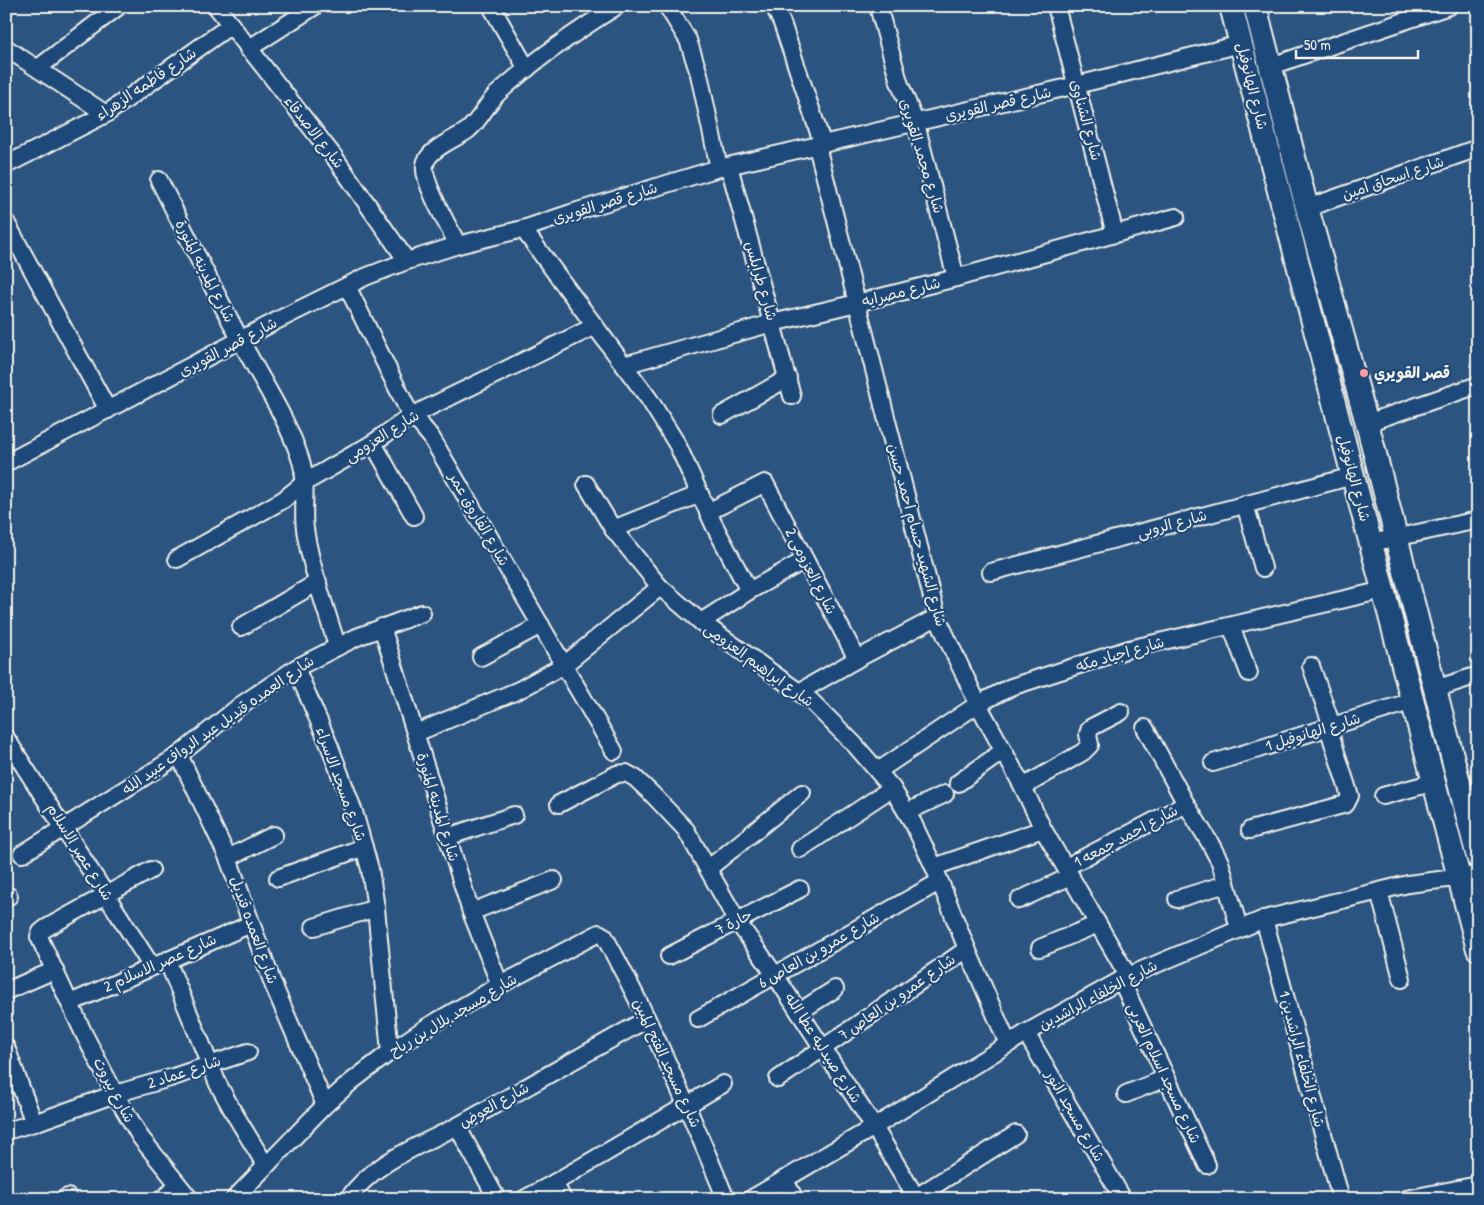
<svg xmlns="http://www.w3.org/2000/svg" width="1484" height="1205" font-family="'Patrick Hand','Playpen Sans Arabic',sans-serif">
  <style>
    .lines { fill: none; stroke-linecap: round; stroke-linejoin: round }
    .street-casing { stroke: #f4f1e8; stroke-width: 20 }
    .secondary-casing { stroke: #f4f1e8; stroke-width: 26 }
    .street { stroke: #1f4a7a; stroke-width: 16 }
    .secondary { stroke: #1f4a7a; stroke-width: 22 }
    .poi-dot { fill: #ff9aa2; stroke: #1f4a7a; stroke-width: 2 }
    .labels { text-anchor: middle; stroke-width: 4.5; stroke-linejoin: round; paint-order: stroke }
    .street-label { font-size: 15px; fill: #f4f1e8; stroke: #1f4a7a }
    .poi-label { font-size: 15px; font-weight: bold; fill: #f4f1e8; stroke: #1f4a7a; text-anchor: start }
  </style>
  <rect width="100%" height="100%" fill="#2c5481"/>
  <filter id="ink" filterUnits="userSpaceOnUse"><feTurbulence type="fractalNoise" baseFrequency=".02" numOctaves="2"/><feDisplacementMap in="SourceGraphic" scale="10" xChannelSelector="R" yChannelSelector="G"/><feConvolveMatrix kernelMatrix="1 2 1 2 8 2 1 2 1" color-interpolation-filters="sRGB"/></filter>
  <g filter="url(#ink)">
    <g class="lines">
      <!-- street casing -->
      <g class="street-casing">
        <g id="street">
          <path d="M216 6 335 158 407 261"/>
          <path d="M491 6 527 69"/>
          <path d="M667 6 688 40 699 74 719 168"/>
          <path d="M774 6 782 23 823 145"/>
          <path d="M878 6 899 82 916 124 956 278"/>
          <path d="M1056 6 1115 234"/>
          <path d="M6 48 106 114"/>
          <path d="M248 49 315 6"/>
          <path d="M1271 66 1449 6"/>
          <path d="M38 68 119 6"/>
          <path d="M817 146 937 617 978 704 1023 787 1043 829 1128 976"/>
          <path d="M6 165 106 114 231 25"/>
          <path d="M729 166 792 396"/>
          <path d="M159 180C186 233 212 287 240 339 261 380 287 417 301 461 308 483 302 507 305 529 311 569 326 608 337 646"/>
          <path d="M1307 208 1478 148"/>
          <path d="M6 222 108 410"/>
          <path d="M523 229 649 399 677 444 714 525 749 591"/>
          <path d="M458 245C450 229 422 182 425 165 427 149 456 139 468 130 480 120 486 105 497 94 533 61 575 32 617 6"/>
          <path d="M347 286 411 416 421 425 431 437 614 751"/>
          <path d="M624 365 772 323 857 303 956 278 1176 217"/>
          <path d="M722 415 788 378"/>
          <path d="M1367 423 1478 385"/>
          <path d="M373 443 414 516"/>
          <path d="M6 463 278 320 365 277 407 261 458 245 523 229 571 213 719 168 1077 85 1241 44"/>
          <path d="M586 484 613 529 660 587 701 622 810 700 855 745 892 788 913 823 934 867 967 949 1008 1044"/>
          <path d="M1245 504 1263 568"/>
          <path d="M708 512 765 483 857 659"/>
          <path d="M613 529 700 494"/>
          <path d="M1371 543 1478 520"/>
          <path d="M177 559 283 500 304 483 373 443 411 416 595 326"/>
          <path d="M991 572 1353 476"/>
          <path d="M701 622 749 591 805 560"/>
          <path d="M1231 626 1249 673"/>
          <path d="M241 627 318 582"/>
          <path d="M382 627 471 912 500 985"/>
          <path d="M481 657 541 625"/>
          <path d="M1311 666 1332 726"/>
          <path d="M296 668 330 747 354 812 370 869 376 908 390 1052"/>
          <path d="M1435 689 1478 675"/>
          <path d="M799 692 857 659 937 617"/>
          <path d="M1145 728 1186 804 1210 843 1220 862 1239 928"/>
          <path d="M416 733 519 690 564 665 660 587"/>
          <path d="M6 738 152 967"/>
          <path d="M179 755 228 858 273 984 325 1105"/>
          <path d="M1213 763 1413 701"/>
          <path d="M878 771 978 704 1011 687 1129 649 1384 590"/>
          <path d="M958 783 1003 751"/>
          <path d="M1023 787 1083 752 1090 745 1088 734 1090 728 1121 712"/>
          <path d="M1383 796 1435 782"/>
          <path d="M559 804 617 774 626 773 635 778 652 794 686 830 737 921 775 975 874 1127 917 1199"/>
          <path d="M907 812 945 794"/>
          <path d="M1250 830 1346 804 1350 796 1328 727"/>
          <path d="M447 837 514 815"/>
          <path d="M800 849 892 788"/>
          <path d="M22 854 179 755 241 705 296 668 357 637 422 613"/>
          <path d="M228 858 274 835"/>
          <path d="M934 867 1043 829"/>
          <path d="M1066 867 1186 804"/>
          <path d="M709 868 802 793"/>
          <path d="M151 870 46 928 41 932 39 937 85 1036 115 1094 141 1138 190 1199"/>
          <path d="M278 878 364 847"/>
          <path d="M1379 891 1402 979"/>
          <path d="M6 896H9"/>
          <path d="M1177 899 1226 884"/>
          <path d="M1019 900 1071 876"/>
          <path d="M471 912 554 880"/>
          <path d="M1264 919 1341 1199"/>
          <path d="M314 927 376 908"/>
          <path d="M1040 948 1098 924"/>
          <path d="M669 956 800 889"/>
          <path d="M167 960 218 1084 234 1113 266 1166"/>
          <path d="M1121 980 1207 1165"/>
          <path d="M6 991 55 970"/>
          <path d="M70 1003 251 924"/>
          <path d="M799 1012 835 989"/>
          <path d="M698 1019 939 882"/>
          <path d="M1026 1033 1123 1199"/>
          <path d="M6 1047 34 1123"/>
          <path d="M778 1079 967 949"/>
          <path d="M1126 1094 1166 1078"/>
          <path d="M457 1126 497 1199"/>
          <path d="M6 1131 34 1123 115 1094 170 1078 248 1052"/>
          <path d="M784 1179 795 1199"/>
          <path d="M554 1183 563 1199"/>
          <path d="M64 1199 68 1197"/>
          <path d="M162 1199 178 1186"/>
          <path d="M234 1199 325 1105 351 1082 390 1052 427 1027 500 985 599 933 604 936C651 1020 689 1110 726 1199"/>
          <path d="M348 1199C375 1160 421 1146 461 1124 523 1089 585 1054 647 1019"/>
          <path d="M524 1199 554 1183 723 1084"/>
          <path d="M751 1199 874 1127 1026 1033 1128 976 1264 919 1408 884 1478 875"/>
          <path d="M913 1199 1016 1134"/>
          <path d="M1406 1199 1478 1185"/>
        </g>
      </g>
      <!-- secondary casing -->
      <g class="secondary-casing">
        <g id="secondary">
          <path d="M1231 6 1353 476 1478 949"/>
          <path d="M1255 6 1307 208 1367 423 1478 857"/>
        </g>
      </g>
      <!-- street -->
      <use href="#street" class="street"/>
      <!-- secondary -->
      <use href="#secondary" class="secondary"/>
    </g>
  </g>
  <!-- markers -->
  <circle class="poi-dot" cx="1364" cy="373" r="5"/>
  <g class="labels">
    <!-- street labels -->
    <g class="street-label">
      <text transform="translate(146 84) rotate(-34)" y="5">شارع فاطمه الزهراء</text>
      <text transform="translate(1252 86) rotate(76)" y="5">شارع الهانوفيل</text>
      <text transform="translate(998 104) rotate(-13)" y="5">شارع قصر القويرى</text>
      <text transform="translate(1086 120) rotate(75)" y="5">شارع الشناوى</text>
      <text transform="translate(314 132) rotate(52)" y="5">شارع الاصدقاء</text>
      <text transform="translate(922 156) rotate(73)" y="5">شارع محمد القويرى</text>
      <text transform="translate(1393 178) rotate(-19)" y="5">شارع اسحاق امين</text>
      <text transform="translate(605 203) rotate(-17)" y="5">شارع قصر القويرى</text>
      <text transform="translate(205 271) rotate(63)" y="5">شارع المدينه المنورة</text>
      <text transform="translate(761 281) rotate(74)" y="5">شارع طرابلس</text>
      <text transform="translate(901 292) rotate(-14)" y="5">شارع مصرايه</text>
      <text transform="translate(228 347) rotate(-28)" y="5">شارع قصر القويرى</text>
      <text transform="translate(382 436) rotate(-32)" y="5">شارع العزومى</text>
      <text transform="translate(1354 478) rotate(75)" y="5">شارع الهانوفيل</text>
      <text transform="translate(479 519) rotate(60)" y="5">شارع الفاروق عمر</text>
      <text transform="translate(1172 524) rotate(-15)" y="5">شارع الروبى</text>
      <text transform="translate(917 535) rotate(75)" y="5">شارع الشهيد حسام احمد حسن</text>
      <text transform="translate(811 571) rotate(63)" y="5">شارع العزومى 2</text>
      <text transform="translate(1120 654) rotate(-16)" y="5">شارع اجياد مكه</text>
      <text transform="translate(759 665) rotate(36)" y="5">شارع ابراهيم العزومى</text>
      <text transform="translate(218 725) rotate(-35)" y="5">شارع العمده قنديل عبد الرواف عبيد الله</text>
      <text transform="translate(1313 732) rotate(-17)" y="5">شارع الهانوفيل 1</text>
      <text transform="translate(341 784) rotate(70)" y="5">شارع مسجد الاسراء</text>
      <text transform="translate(438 807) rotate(73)" y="5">شارع المدينه المنورة</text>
      <text transform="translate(1126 836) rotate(-28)" y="5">شارع احمد جمعه 1</text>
      <text transform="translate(80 852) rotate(58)" y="5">شارع عصر الاسلام</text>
      <text transform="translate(734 922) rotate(-27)" y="5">حارة 7</text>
      <text transform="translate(254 930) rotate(70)" y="5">شارع العمده قنديل</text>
      <text transform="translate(819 950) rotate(-30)" y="5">شارع عمرو بن العاص 6</text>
      <text transform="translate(160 963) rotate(-24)" y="5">شارع عصر الاسلام 2</text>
      <text transform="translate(1098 995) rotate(-28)" y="5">شارع الخلفاء الراشدين</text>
      <text transform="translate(897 997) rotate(-35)" y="5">شارع عمرو بن العاص 7</text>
      <text transform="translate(453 1015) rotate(-31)" y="5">شارع مسجد بلال بن رباح</text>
      <text transform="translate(823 1048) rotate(57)" y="5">شارع صيدليه عطا الله</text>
      <text transform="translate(1302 1059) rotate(75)" y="5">شارع الخلفاء الراشدين 1</text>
      <text transform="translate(667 1063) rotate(65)" y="5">شارع مسجد الفتح المبين</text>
      <text transform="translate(184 1072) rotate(-18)" y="5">شارع عماد 2</text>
      <text transform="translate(1164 1073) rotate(65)" y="5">شارع مسجد اسلام العربى</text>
      <text transform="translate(114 1090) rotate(62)" y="5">شارع بيروت</text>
      <text transform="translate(494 1105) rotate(-29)" y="5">شارع العوض</text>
      <text transform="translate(1075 1116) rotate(60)" y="5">شارع مسجد النور</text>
    </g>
    <!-- poi labels -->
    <g class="poi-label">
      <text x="1374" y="378">قصر القويري</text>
    </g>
  </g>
  <!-- margin -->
  <rect width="1484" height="1205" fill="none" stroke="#1f4a7a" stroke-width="25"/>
  <rect x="12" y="12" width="1459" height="1180" fill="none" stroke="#f4f1e8" stroke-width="2" filter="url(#ink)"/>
  <!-- scale -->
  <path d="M1296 50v8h122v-8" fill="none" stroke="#f4f1e8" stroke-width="2.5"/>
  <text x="1304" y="50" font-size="15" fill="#f4f1e8" stroke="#1f4a7a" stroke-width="4" paint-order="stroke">50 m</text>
</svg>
